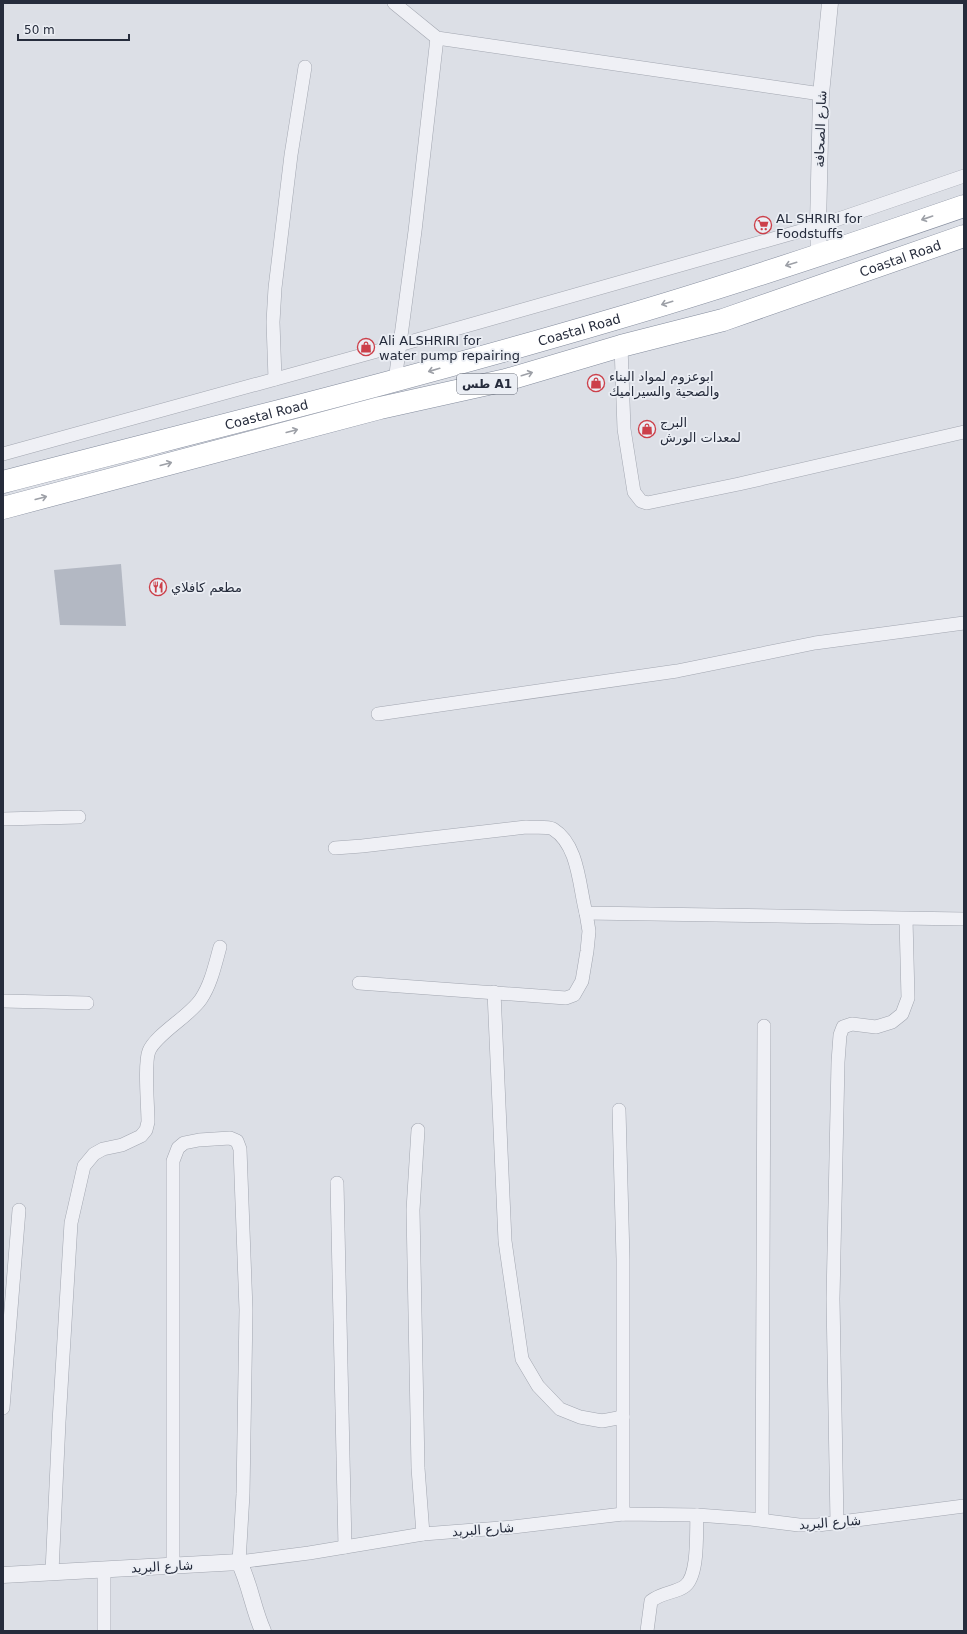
<svg xmlns="http://www.w3.org/2000/svg" width="967" height="1634" font-family="'DejaVu Sans','Noto Sans Arabic',sans-serif">
  <style>
    .building { fill: #b3b8c3 }
    .lines { fill: none; stroke-linecap: round; stroke-linejoin: round }
    .minor-casing { stroke: #a2a6b0; stroke-width: 14 }
    .tertiary-casing { stroke: #a2a6b0; stroke-width: 17 }
    .trunk-casing { stroke: #848c9d; stroke-width: 23 }
    .minor { stroke: #eff0f5; stroke-width: 13 }
    .tertiary { stroke: #eff0f5; stroke-width: 16 }
    .trunk { stroke: #fff; stroke-width: 22 }
    .oneway { stroke: #9da0a7 }
    .labels { text-anchor: middle; stroke-width: 3.5; stroke-linejoin: round; paint-order: stroke }
    .shield { fill: #ebeef4; stroke: #616673; stroke-width: 1 }
    .shield-label { font-size: 12px; font-weight: bold; fill: #262c3c }
    .street-label { font-size: 13px; fill: #262c3c; stroke: #ebeef4 }
    .poi-label { font-size: 13px; fill: #262c3c; stroke: #ebeef4; text-anchor: start }
  </style>
  <rect width="100%" height="100%" fill="#dcdfe6"/>
  <!-- building -->
  <path class="building" d="M121 564 126 626 60 625 54 570Z"/>
  <g class="lines">
    <!-- minor casing -->
    <g class="minor-casing">
      <g id="minor">
        <path d="M394 3 437 38 821 94"/>
        <path d="M621 346 624 429 634 492 641 501 647 503 739 484 964 432"/>
        <path d="M275 379 273 322 275 288 291 155 305 67"/>
        <path d="M395 381 415 231 437 38"/>
        <path d="M3 454 399 345 818 226 964 176"/>
        <path d="M378 714 677 671 815 643 964 623"/>
        <path d="M3 819 79 817"/>
        <path d="M335 848 362 846 526 827C533 828 547 826 553 829 579 845 579 887 586 913L964 919"/>
        <path d="M359 983 566 998 574 995 582 981 587 951 589 931 586 913"/>
        <path d="M494 992 505 1241 522 1359 538 1386 560 1409 580 1417 602 1421 623 1417"/>
        <path d="M3 1001 87 1003"/>
        <path d="M619 1110 623 1259V1514"/>
        <path d="M418 1130 413 1210 418 1468 423 1534"/>
        <path d="M337 1183 345 1547"/>
        <path d="M3 1408 19 1210"/>
        <path d="M762 1520 764 1026"/>
        <path d="M837 1523 833 1299 838 1062 840 1035 843 1027 852 1024 876 1027 892 1022 902 1014 908 998 906 919"/>
        <path d="M173 1567V1161L178 1148 184 1143 199 1140 230 1138 237 1141 240 1149 246 1310 243 1494 239 1562 309 1553 423 1534 513 1527 623 1514 697 1515 751 1519 799 1525H818L964 1506"/>
        <path d="M52 1572 59 1422 71 1223 84 1166 94 1154 103 1149 122 1145 141 1136 146 1130 148 1122C148 1107 144 1063 149 1051 156 1034 190 1016 201 999 211 984 215 965 220 947"/>
        <path d="M104 1631V1569"/>
        <path d="M647 1631 651 1601C662 1592 676 1593 685 1586 699 1575 696 1532 697 1515"/>
      </g>
    </g>
    <!-- tertiary casing -->
    <g class="tertiary-casing">
      <g id="tertiary">
        <path d="M819 256 818 226 821 94 830 3"/>
        <path d="M3 1575 239 1562C250 1584 253 1609 263 1631"/>
      </g>
    </g>
    <!-- trunk casing -->
    <g class="trunk-casing">
      <g id="trunk">
        <path id="s1" d="M3 482C207 429 412 379 615 319 732 285 848 246 964 206"/>
        <path id="s2" d="M3 508 380 408 506 380 621 346 723 320 964 236"/>
      </g>
    </g>
    <!-- minor -->
    <use href="#minor" class="minor"/>
    <!-- tertiary -->
    <use href="#tertiary" class="tertiary"/>
    <!-- trunk -->
    <use href="#trunk" class="trunk"/>
  </g>
  <!-- one-way arrows -->
  <defs><path id="oneway-shaft" d="M-6 0H5M1.5-3L5.5 0L1.5 3" fill="none" stroke-width="1.6" stroke-linecap="round" stroke-linejoin="round"/></defs>
  <g class="oneway">
    <use href="#oneway-shaft" transform="translate(927 218) rotate(161)"/>
    <use href="#oneway-shaft" transform="translate(791 264) rotate(163)"/>
    <use href="#oneway-shaft" transform="translate(667 303) rotate(163)"/>
    <use href="#oneway-shaft" transform="translate(434 370) rotate(164)"/>
    <use href="#oneway-shaft" transform="translate(527 374) rotate(-17)"/>
    <use href="#oneway-shaft" transform="translate(292 431) rotate(-15)"/>
    <use href="#oneway-shaft" transform="translate(166 464) rotate(-15)"/>
    <use href="#oneway-shaft" transform="translate(41 498) rotate(-15)"/>
  </g>
  <!-- icons -->
  <defs>
    <g id="supermarket-ring" transform="scale(0.9)"><circle r="9.5" fill="#ebeef4" stroke="#cc404a" stroke-width="1.5"/><path d="M-6-5.5h2.5l.6 2H6L4.5 2H-2.5L-4.4-4H-6ZM-1.5 3.2a1.3 1.3 0 1 0 .1 0ZM3 3.2a1.3 1.3 0 1 0 .1 0Z" fill="#cc404a"/></g>
    <g id="shop-ring" transform="scale(0.9)"><circle r="9.5" fill="#ebeef4" stroke="#cc404a" stroke-width="1.5"/><path d="M-5-2.5h2.3a2.7 3.5 0 0 1 5.4 0H5L5.5 6h-11ZM-1.5-2.5h3a1.5 2.3 0 0 0-3 0Z" fill="#cc404a"/></g>
    <g id="restaurant-ring" transform="scale(0.9)"><circle r="9.5" fill="#ebeef4" stroke="#cc404a" stroke-width="1.5"/><path d="M-5-6h1v4h1v-4h1v4h1v-4h1v5L-1.5 .5V6h-2V.5L-5-1ZM5-6V6H3V1.5H1.5Q1.5-4 5-6Z" fill="#cc404a"/></g>
  </defs>
  <g fill-rule="evenodd">
    <use href="#supermarket-ring" x="763" y="225"/>
    <use href="#shop-ring" x="366" y="347"/>
    <use href="#shop-ring" x="596" y="383"/>
    <use href="#shop-ring" x="647" y="429"/>
    <use href="#restaurant-ring" x="158" y="587"/>
  </g>
  <g class="labels">
    <!-- shield labels -->
    <rect class="shield" x="457" y="374" width="60" height="20" rx="3"/>
    <g class="shield-label">
      <text x="487" y="388">طس A1</text>
    </g>
    <!-- street labels -->
    <g class="street-label">
      <text transform="translate(820 129) rotate(-88)" y="5">شارع الصحافة</text>
      <text dy="5" stroke="none"><textPath href="#s2" startOffset="932">Coastal Road</textPath></text>
      <text dy="5" stroke="none"><textPath href="#s1" startOffset="596">Coastal Road</textPath></text>
      <text dy="5" stroke="none"><textPath href="#s1" startOffset="272">Coastal Road</textPath></text>
      <text transform="translate(830 1522) rotate(-4)" y="5">شارع البريد</text>
      <text transform="translate(483 1529) rotate(-4)" y="5">شارع البريد</text>
      <text transform="translate(162 1566) rotate(-3)" y="5">شارع البريد</text>
    </g>
    <!-- poi labels -->
    <g class="poi-label">
      <text x="776" y="223">AL SHRIRI for<tspan x="776" dy="15">Foodstuffs</tspan></text>
      <text x="379" y="345">Ali ALSHRIRI for<tspan x="379" dy="15">water pump repairing</tspan></text>
      <text x="609" y="381">ابوعزوم لمواد البناء<tspan x="609" dy="15">والصحية والسيراميك</tspan></text>
      <text x="660" y="427">البرج<tspan x="660" dy="15">لمعدات الورش</tspan></text>
      <text x="171" y="592">مطعم كافلاي</text>
    </g>
  </g>
  <!-- border -->
  <rect width="967" height="1634" fill="none" stroke="#262c3c" stroke-width="8"/>
  <!-- scale -->
  <path d="M18 34v6h111v-6" fill="none" stroke="#262c3c" stroke-width="2"/>
  <text x="24" y="34" font-size="12" fill="#262c3c" stroke="#ebeef4" stroke-width="3" paint-order="stroke">50 m</text>
</svg>
